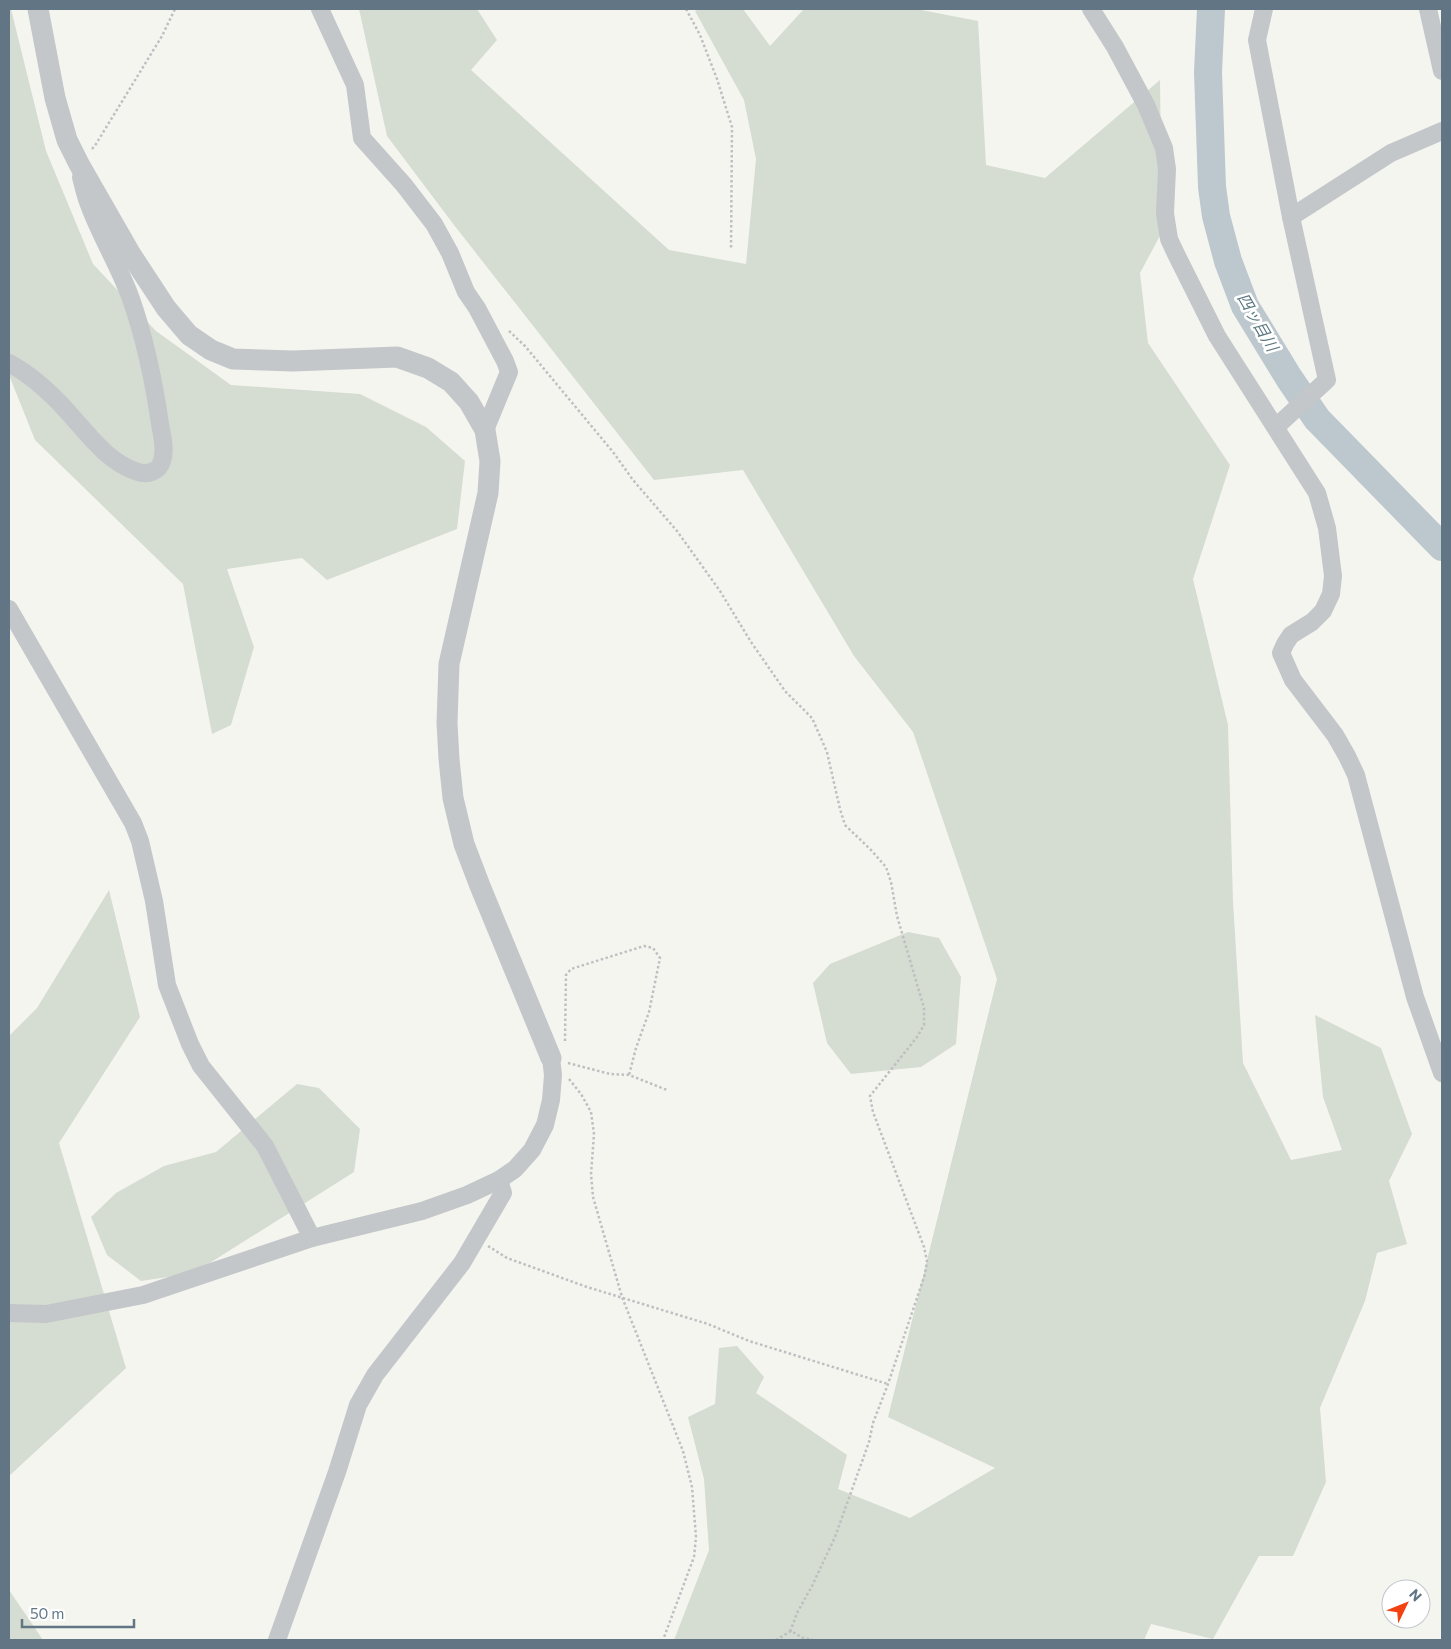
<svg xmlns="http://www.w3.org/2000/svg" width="1451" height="1649" font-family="Commissioner,'Noto Sans JP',sans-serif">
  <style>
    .green { fill: #d5dcd1 }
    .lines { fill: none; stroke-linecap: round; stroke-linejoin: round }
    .river { stroke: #bcc8cd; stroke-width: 28 }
    .path { stroke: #bdbfc1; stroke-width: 2.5; stroke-dasharray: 2.5 2.5; stroke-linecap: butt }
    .minor { stroke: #c3c7ca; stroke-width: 18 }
    .tertiary { stroke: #c3c7ca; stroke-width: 21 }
    .labels { text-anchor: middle; stroke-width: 5; stroke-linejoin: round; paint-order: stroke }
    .water-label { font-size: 16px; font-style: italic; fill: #5c7882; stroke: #fff }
  </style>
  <rect width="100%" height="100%" fill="#f5f5f0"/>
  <!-- green -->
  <g class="green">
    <path d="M9 9H11L46 151 93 264 156 331 231 385 360 394 426 427 465 461 457 529 327 580 302 558 227 569 254 647 231 725 212 734 183 584 35 440 9 375Z"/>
    <path d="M359 9H477L497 40 471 70 669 250 746 264 756 159 744 100 695 11 699 9H743L770 46 804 9H916L978 21 986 165 1045 178 1160 80 1162 232 1140 273 1148 343 1230 465 1193 579 1228 725 1233 902 1243 1063 1291 1160 1342 1150 1323 1097 1315 1015 1381 1048 1412 1134 1389 1181 1407 1244 1377 1253 1365 1301 1320 1408 1326 1482 1293 1556H1259L1213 1639 1151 1624 1144 1640H674L709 1550 704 1479 688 1417 715 1404 719 1348 737 1346 764 1377 756 1393 847 1455 838 1489 910 1518 995 1468 888 1417 997 979 913 732 854 656 743 470 654 480 454 225 387 136Z"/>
    <path d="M109 890 140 1017 59 1143 126 1368 9 1476V1036L37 1008Z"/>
    <path d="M908 932 939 938 961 977 956 1044 921 1067 851 1074 827 1043 813 983 830 964Z"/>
    <path d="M297 1084 319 1088 360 1129 354 1172 194 1273 141 1281 107 1255 91 1217 116 1193 164 1166 216 1152Z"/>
    <path d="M9 1590 43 1640H9Z"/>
  </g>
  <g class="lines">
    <!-- river -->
    <path class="river" d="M1211 9 1208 72 1212 187 1216 216 1228 261 1245 306 1289 378 1317 419 1442 547"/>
    <!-- path -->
    <g class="path">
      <path d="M686 9 700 35 717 79 732 127 731 250"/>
      <path d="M92 149 96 144 162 36 175 9"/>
      <path d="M509 331 525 346 613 452 633 480 677 531 720 591 751 642 785 691 812 718 827 752 840 809 845 825 871 850 886 867 891 882 897 916 924 1008V1025L917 1037 870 1096 873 1112 924 1247 927 1261 925 1274 888 1384 873 1423 869 1442 835 1537 812 1586 797 1613 790 1632"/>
      <path d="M565 1041 566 975 571 969 644 946 653 948 660 958 649 1012 636 1048 629 1075"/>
      <path d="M568 1063 610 1074 629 1075 667 1090"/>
      <path d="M569 1079 581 1094 591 1112 594 1134 591 1174 593 1197 622 1297 683 1451 692 1487 696 1537 694 1557 663 1640"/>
      <path d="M488 1246 507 1258 587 1287 708 1324 749 1341 888 1384"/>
      <path d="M776 1640 791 1631 803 1638 813 1640"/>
    </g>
    <!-- minor -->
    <g class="minor">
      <path d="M320 9 355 85 362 138 404 185 434 224 450 253 466 292 477 308 505 361 509 372 485 430"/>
      <path d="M1091 9 1115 47 1146 105 1164 148 1167 169 1165 213 1169 239 1176 254 1217 336 1317 493 1327 528 1333 576 1331 594 1323 611 1312 622 1291 635 1285 644 1281 653 1293 680 1335 735 1347 756 1356 775 1415 997 1442 1073"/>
      <path d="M1264 9 1257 40 1291 217 1327 380 1276 427"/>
      <path d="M1428 9 1442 71"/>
      <path d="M1291 217 1391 153 1442 131"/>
      <path d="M9 363C31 375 50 392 67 411 88 434 107 462 138 472 147 475 159 472 162 461 166 449 162 436 160 424 154 382 145 339 131 299 119 265 100 236 88 202 85 194 83 185 81 177"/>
      <path d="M9 609 133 823 140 841 154 901 167 985 190 1044 201 1066 265 1146 312 1238"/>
      <path d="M9 1313 46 1314 143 1295 312 1238 422 1211 467 1195 499 1180 515 1169 532 1150 545 1125 551 1100 553 1075 551 1058"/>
      <path d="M277 1640 337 1472 358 1405 375 1375 462 1263 503 1193 499 1180"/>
    </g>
    <!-- tertiary -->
    <path class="tertiary" d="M38 9 55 98 67 140 79 164 130 253 166 308 189 335 211 350 233 359 293 361 397 357 428 368 451 382 469 402 485 430 490 461 488 493 449 664 447 723 449 759 453 798 464 844 480 886 551 1058"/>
  </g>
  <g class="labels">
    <!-- water labels -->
    <g class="water-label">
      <text transform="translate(1258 322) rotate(60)" y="6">四ッ目川</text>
    </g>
  </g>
  <!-- border -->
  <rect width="1451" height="1649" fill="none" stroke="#617584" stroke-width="20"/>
  <!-- north arrow -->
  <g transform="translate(1406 1604) rotate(47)"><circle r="24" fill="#ffffff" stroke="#c0c8ce"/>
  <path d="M0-4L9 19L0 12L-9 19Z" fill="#f24212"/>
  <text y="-8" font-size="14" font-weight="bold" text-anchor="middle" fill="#617584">N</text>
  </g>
  <!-- scale -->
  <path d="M22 1619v8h112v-8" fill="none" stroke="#617584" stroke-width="2.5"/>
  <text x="30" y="1619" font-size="15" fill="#617584" stroke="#ffffff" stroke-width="4" paint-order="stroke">50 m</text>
</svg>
